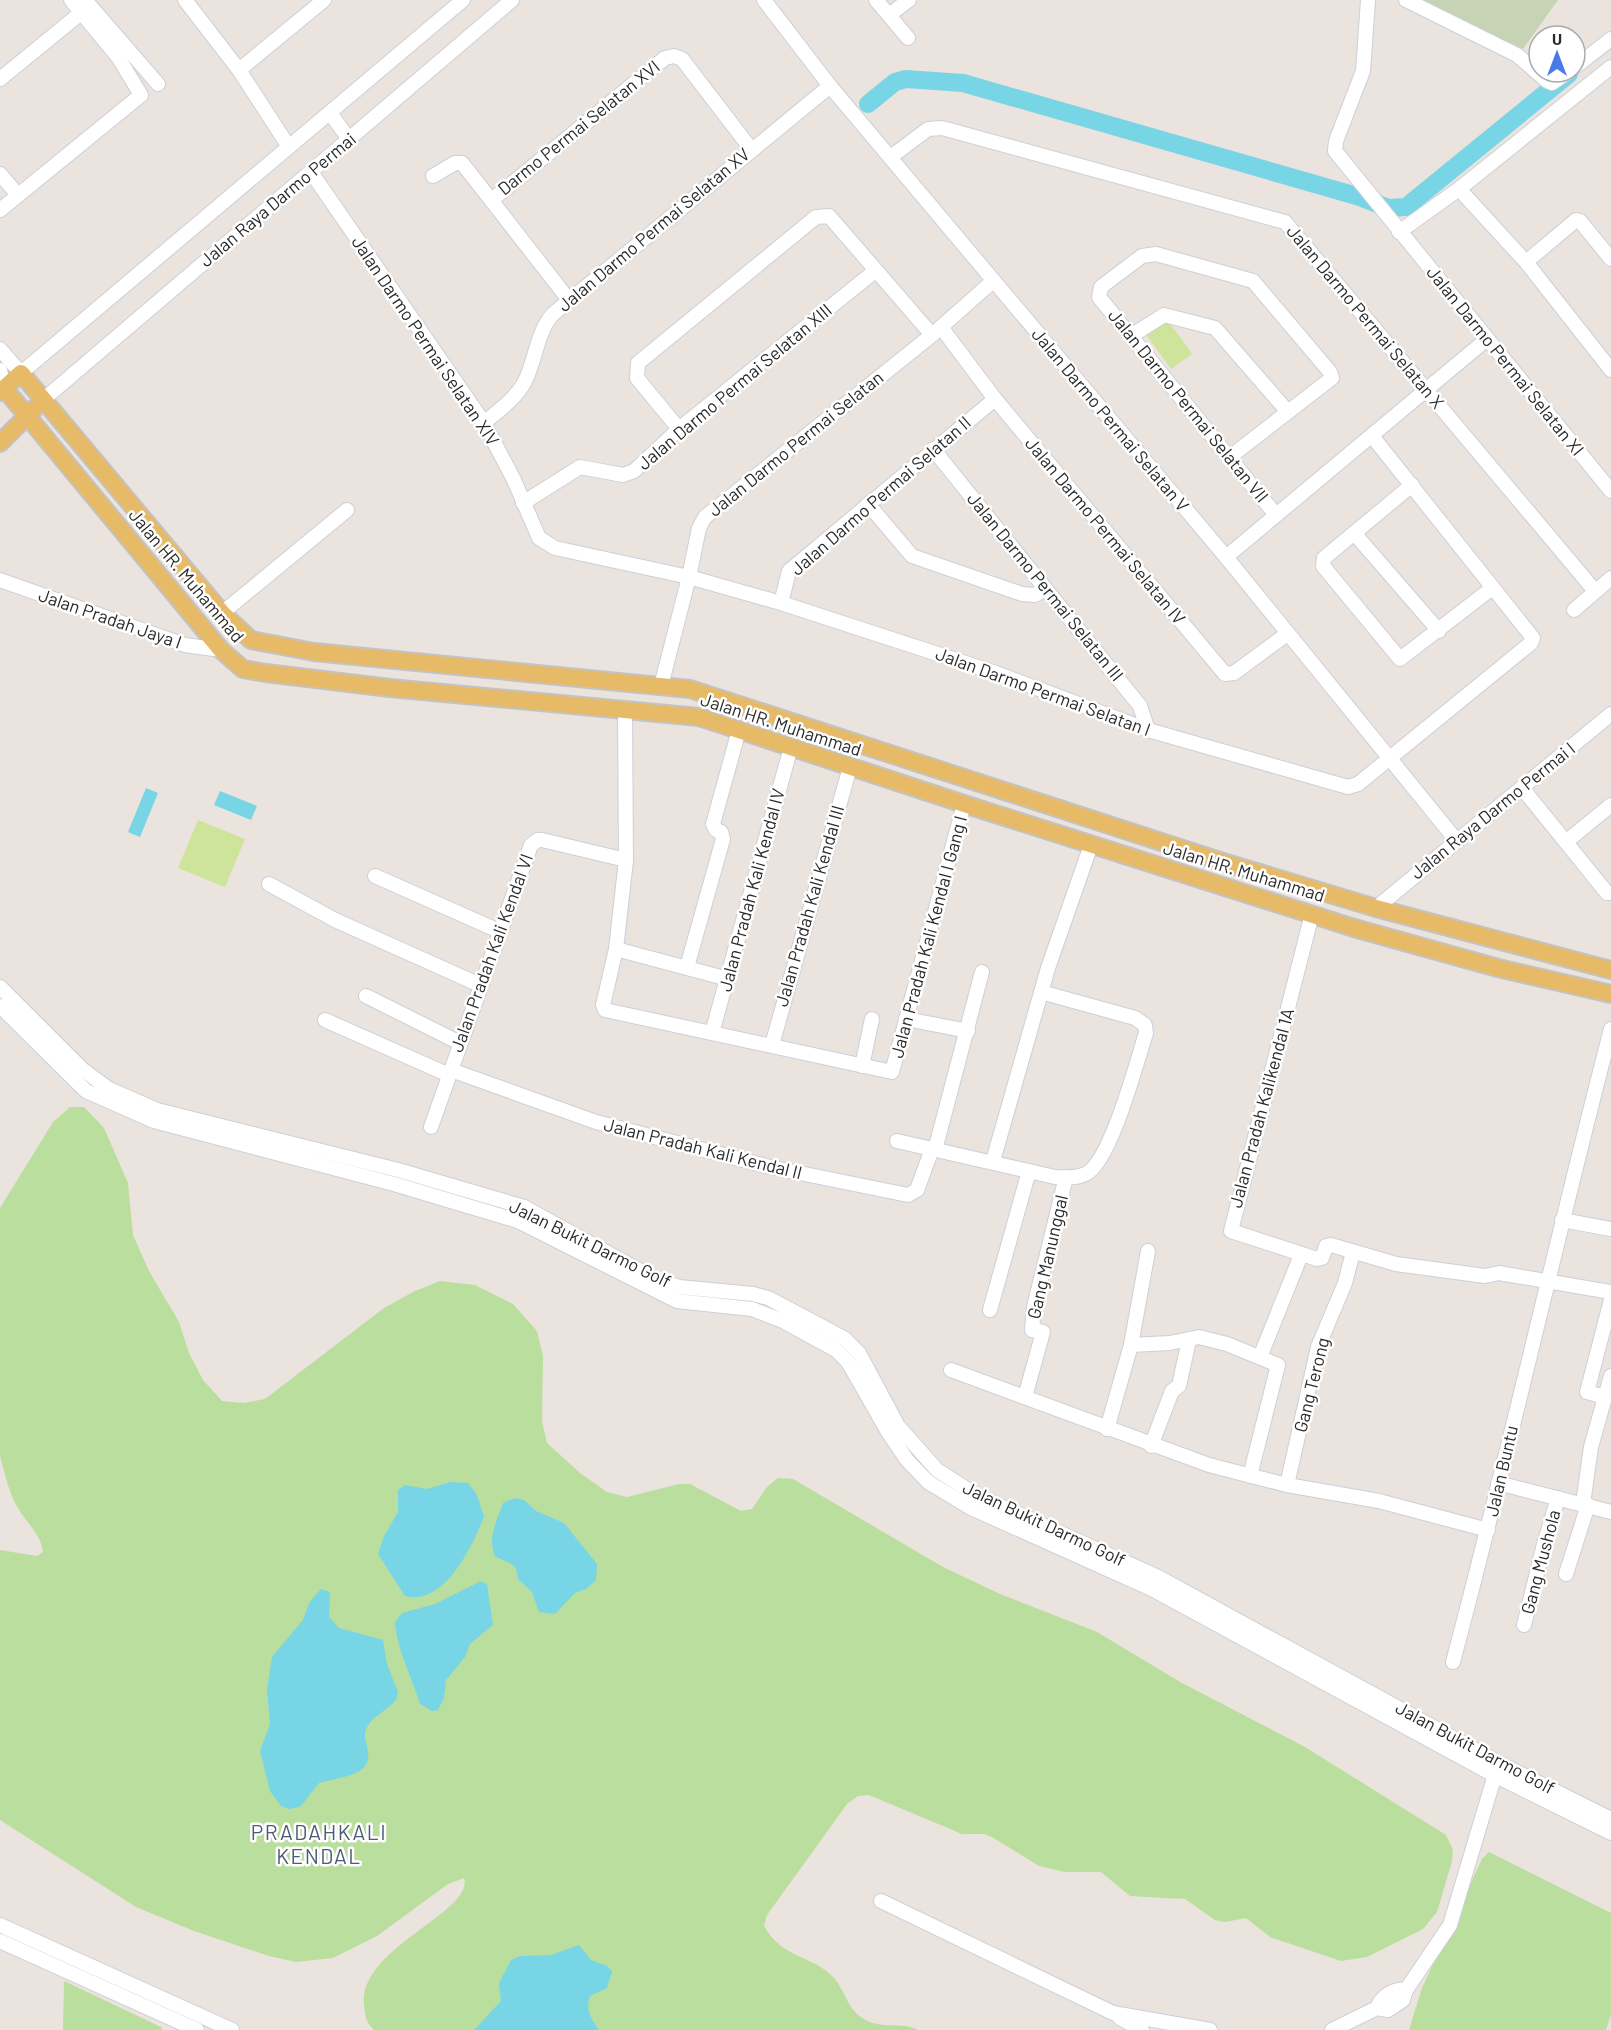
<svg xmlns="http://www.w3.org/2000/svg" width="1611" height="2030" font-family="Barlow,sans-serif">
  <style>
    .green { fill: #bade9d }
    .cemetery { fill: #c7d3b5 }
    .pitch { fill: #cde49a }
    .water { fill: #77d5e5 }
    .lines { fill: none; stroke-linecap: round; stroke-linejoin: round }
    .river { stroke: #77d5e5; stroke-width: 18 }
    .minor-casing { stroke: #cbd0db; stroke-width: 16 }
    .major-casing { stroke: #c3c3c3; stroke-width: 20 }
    .minor { stroke: #fff; stroke-width: 14 }
    .major { stroke: #e6ba67; stroke-width: 16 }
    .labels { text-anchor: middle; stroke-width: 5; stroke-linejoin: round; paint-order: stroke }
    .street-label { font-size: 18px; fill: #2a2a2a; stroke: #fff }
    .quarter-label { font-size: 21px; letter-spacing: 1.5px; fill: #4e5a77; stroke: #fff }
  </style>
  <rect width="100%" height="100%" fill="#ebe3dd"/>
  <!-- green -->
  <g class="green">
    <path d="M70 1107H84L104 1128 128 1183 133 1235 149 1271 179 1322 189 1353 203 1380 222 1401 244 1403 265 1399 384 1308 415 1291 440 1281 475 1285 513 1304 537 1331 543 1356 542 1421 547 1443 580 1473 607 1492 627 1497 679 1484H690L741 1511 752 1509 767 1487 778 1478 793 1479 943 1567 1000 1594 1097 1632 1182 1683 1305 1747 1446 1835 1453 1850 1452 1861 1437 1912 1423 1929 1367 1957 1341 1961 1270 1937 1246 1918 1225 1922 1215 1920 1185 1899 1130 1896 1101 1872H1065L1039 1866 992 1837 984 1834H962L869 1795 858 1796 847 1804 767 1915 764 1926C783 1960 812 1954 834 1978 846 1992 847 2009 864 2019 881 2030 901 2021 918 2030H374C366 2023 365 2015 364 2005 358 1948 475 1912 464 1878L448 1884 377 1936 333 1958 296 1962 269 1956 194 1931 136 1907 0 1820V1550L37 1556 43 1552C41 1535 28 1524 19 1510 9 1494 5 1474 0 1456V1208L53 1122Z"/>
    <path d="M1489 1852 1611 1913V2014L1606 2030H1409L1422 1988 1482 1859Z"/>
    <path d="M64 1981 161 2027 162 2030H63Z"/>
  </g>
  <!-- cemetery -->
  <path class="cemetery" d="M1413 0H1558L1523 49Z"/>
  <!-- pitch -->
  <g class="pitch">
    <path d="M1166 318 1192 354 1171 369 1145 333Z"/>
    <path d="M198 820 245 839 225 887 178 868Z"/>
  </g>
  <!-- water -->
  <g class="water">
    <path d="M146 788 158 793 140 837 128 832Z"/>
    <path d="M220 791 257 806 251 820 214 805Z"/>
    <path d="M450 1482 468 1483 476 1493 484 1516C474 1543 445 1607 405 1596L378 1554 384 1536 398 1512V1490L405 1485 427 1489Z"/>
    <path d="M515 1498 524 1500 536 1511 564 1523 597 1564 596 1580 586 1589 575 1593 555 1614 539 1612 532 1592 518 1579C517 1561 508 1564 495 1556 487 1537 497 1521 503 1503Z"/>
    <path d="M481 1581 487 1584 493 1625 470 1644 465 1657 446 1680 444 1698 438 1710 432 1711 420 1704C412 1676 397 1651 395 1622L402 1613 435 1604Z"/>
    <path d="M321 1589 330 1592 329 1617 339 1628 383 1640 387 1664 398 1692 396 1700C387 1711 372 1716 366 1729 363 1737 367 1744 368 1752 372 1777 337 1777 319 1783L300 1807 289 1809 281 1806 270 1791 260 1751 270 1724 267 1690 272 1657 303 1620 309 1603Z"/>
    <path d="M579 1945 591 1960 607 1966 612 1971 607 1988 590 1996C585 2010 591 2018 599 2030H474L501 2001 499 1983 511 1960 520 1956 551 1955Z"/>
  </g>
  <g class="lines">
    <!-- river -->
    <path class="river" d="M868 104 895 82 906 79 963 83 1360 197 1388 208 1406 207 1569 74"/>
    <!-- minor casing -->
    <g class="minor-casing">
      <g id="minor">
        <path d="M85 0 158 84"/>
        <path d="M185 0 239 70 289 147"/>
        <path d="M764 0 830 86 1226 557 1456 840"/>
        <path d="M876 0 908 38"/>
        <path d="M1368 0 1363 71 1336 141 1335 151 1611 491"/>
        <path d="M1406 0 1517 55 1547 81 1552 83 1568 72"/>
        <path d="M889 15 909 0"/>
        <path d="M1575 67 1611 39"/>
        <path d="M239 70 324 0"/>
        <path d="M0 79 82 12"/>
        <path d="M330 113 349 139"/>
        <path d="M892 156 928 129 942 128 1285 222 1595 591"/>
        <path d="M311 172 484 423 514 480 539 538 555 548 689 577 781 603 996 673 1148 730 1348 787 1358 784 1531 643 1533 638 1372 436"/>
        <path d="M0 174 18 195"/>
        <path d="M433 176 455 163H462L569 300"/>
        <path d="M1459 189 1526 262 1611 370"/>
        <path d="M493 199 665 58 674 56 682 59 751 149"/>
        <path d="M0 210 141 95 118 57 71 0"/>
        <path d="M1399 232 1459 189 1611 67"/>
        <path d="M1526 262 1576 220 1580 221 1611 259"/>
        <path d="M941 327 995 399 1225 674 1234 673 1287 634"/>
        <path d="M1131 336 1164 315 1215 328 1288 412"/>
        <path d="M0 349 21 373 463 0"/>
        <path d="M0 370 4 388"/>
        <path d="M44 399 512 0"/>
        <path d="M484 423C498 411 515 399 524 383 536 361 536 333 553 314L830 86"/>
        <path d="M679 429 637 378 638 363 816 217 829 216 932 335"/>
        <path d="M933 449 1140 706 1148 730"/>
        <path d="M1231 456 1332 378 1330 372 1253 281 1156 254 1142 256 1101 287 1099 297 1276 515"/>
        <path d="M1412 485 1324 558 1323 566 1400 659 1491 589"/>
        <path d="M523 503 580 467 623 475 634 471 679 429 875 271"/>
        <path d="M868 504 912 556 1022 594 1035 595 1045 589"/>
        <path d="M1354 533 1439 631"/>
        <path d="M1226 557 1487 339"/>
        <path d="M0 580 185 645 221 650"/>
        <path d="M781 603 789 571 995 399"/>
        <path d="M1574 610 1611 578"/>
        <path d="M222 613 347 510"/>
        <path d="M661 686 689 577 699 528 705 517 932 335 993 281"/>
        <path d="M625 709 626 860 616 949 603 1005 605 1010 892 1072 964 804"/>
        <path d="M1522 788 1607 893H1611"/>
        <path d="M1567 841 1611 805"/>
        <path d="M375 876 499 931"/>
        <path d="M269 884 335 920 480 985"/>
        <path d="M1376 908 1611 714"/>
        <path d="M1312 914 1231 1231 1317 1259 1322 1258 1326 1246 1331 1245 1396 1264 1485 1276 1499 1273 1611 1292"/>
        <path d="M616 949 728 979"/>
        <path d="M687 967 723 839 721 832 716 830 713 824 739 730"/>
        <path d="M0 987 82 1069 109 1089 157 1110 398 1170 524 1207 657 1280 679 1287 753 1294 768 1298 823 1327 845 1339 859 1353 898 1426 937 1470 976 1495 1158 1577 1499 1763 1611 1819"/>
        <path d="M366 996 460 1043"/>
        <path d="M0 1006 86 1091 154 1121 394 1184 518 1221 677 1301 752 1309 783 1321 836 1350 848 1362 888 1432 907 1460 928 1482 971 1508 1152 1589 1494 1775 1611 1833"/>
        <path d="M906 1019 968 1031"/>
        <path d="M325 1020 449 1075"/>
        <path d="M712 1033 791 747"/>
        <path d="M772 1045 850 767"/>
        <path d="M862 1066 872 1019"/>
        <path d="M451 1070 596 1122 770 1167 908 1195 917 1190 932 1149"/>
        <path d="M431 1127 531 845 538 840H542L626 860"/>
        <path d="M897 1141 1055 1177C1065 1177 1078 1179 1087 1173 1111 1160 1137 1061 1146 1033L1145 1025 1135 1018 1041 992"/>
        <path d="M935 1150 982 972"/>
        <path d="M993 1161 1048 968 1091 845"/>
        <path d="M1562 1220 1611 1229"/>
        <path d="M990 1310 1029 1171"/>
        <path d="M1131 1345 1170 1343 1199 1337 1227 1344 1278 1365 1250 1476"/>
        <path d="M1260 1357 1301 1255"/>
        <path d="M951 1370 1209 1465 1287 1485 1379 1501 1488 1530"/>
        <path d="M1025 1397 1043 1332 1032 1330 1034 1307 1066 1177"/>
        <path d="M1605 1397 1587 1392 1611 1300"/>
        <path d="M1107 1429 1131 1345 1148 1251"/>
        <path d="M1151 1446 1172 1391 1179 1386 1189 1340"/>
        <path d="M1498 1483 1611 1512"/>
        <path d="M1287 1485 1318 1347 1345 1283 1353 1252"/>
        <path d="M1583 1504 1591 1447 1611 1376"/>
        <path d="M1566 1574 1588 1505"/>
        <path d="M1524 1625 1544 1544 1558 1498"/>
        <path d="M1453 1662C1509 1452 1556 1240 1611 1029"/>
        <path d="M881 1901 1113 2013 1210 2030"/>
        <path d="M0 1925 232 2030"/>
        <path d="M0 1941 197 2030"/>
        <path d="M1377 2008C1381 1997 1393 1988 1406 1990"/>
        <path d="M1120 2018 1142 2030"/>
        <path d="M1332 2030 1377 2008 1388 2010 1403 2000 1406 1990 1450 1925 1497 1768"/>
      </g>
    </g>
    <!-- major casing -->
    <g class="major-casing">
      <g id="major">
        <path d="M4 388 221 650 243 669 266 673 390 688 699 717 964 804 1354 928 1498 968 1611 994"/>
        <path d="M0 392 21 373 222 613 251 640 314 652 690 689 1223 862 1376 908 1611 970"/>
        <path d="M0 443 35 408"/>
      </g>
    </g>
    <!-- minor -->
    <use href="#minor" class="minor"/>
    <!-- major -->
    <use href="#major" class="major"/>
  </g>
  <g class="labels">
    <!-- street labels -->
    <g class="street-label">
      <text transform="translate(579 128) rotate(-39)" y="6">Darmo Permai Selatan XVI</text>
      <text transform="translate(278 200) rotate(-40)" y="6">Jalan Raya Darmo Permai</text>
      <text transform="translate(654 230) rotate(-40)" y="6">Jalan Darmo Permai Selatan XV</text>
      <text transform="translate(1365 317) rotate(50)" y="6">Jalan Darmo Permai Selatan X</text>
      <text transform="translate(425 341) rotate(56)" y="6">Jalan Darmo Permai Selatan XIV</text>
      <text transform="translate(1505 361) rotate(51)" y="6">Jalan Darmo Permai Selatan XI</text>
      <text transform="translate(735 387) rotate(-40)" y="6">Jalan Darmo Permai Selatan XIII</text>
      <text transform="translate(1188 406) rotate(51)" y="6">Jalan Darmo Permai Selatan VII</text>
      <text transform="translate(1110 420) rotate(50)" y="6">Jalan Darmo Permai Selatan V</text>
      <text transform="translate(796 444) rotate(-39)" y="6">Jalan Darmo Permai Selatan</text>
      <text transform="translate(881 496) rotate(-41)" y="6">Jalan Darmo Permai Selatan II</text>
      <text transform="translate(1105 531) rotate(50)" y="6">Jalan Darmo Permai Selatan IV</text>
      <text transform="translate(186 576) rotate(50)" y="6">Jalan HR. Muhammad</text>
      <text transform="translate(1045 587) rotate(51)" y="6">Jalan Darmo Permai Selatan III</text>
      <text transform="translate(110 619) rotate(19)" y="6">Jalan Pradah Jaya I</text>
      <text transform="translate(1043 692) rotate(20)" y="6">Jalan Darmo Permai Selatan I</text>
      <text transform="translate(781 725) rotate(18)" y="6">Jalan HR. Muhammad</text>
      <text transform="translate(1493 811) rotate(-39)" y="6">Jalan Raya Darmo Permai I</text>
      <text transform="translate(1244 872) rotate(17)" y="6">Jalan HR. Muhammad</text>
      <text transform="translate(752 890) rotate(-75)" y="6">Jalan Pradah Kali Kendal IV</text>
      <text transform="translate(810 906) rotate(-74)" y="6">Jalan Pradah Kali Kendal III</text>
      <text transform="translate(929 937) rotate(-75)" y="6">Jalan Pradah Kali Kendal I Gang I</text>
      <text transform="translate(492 953) rotate(-70)" y="6">Jalan Pradah Kali Kendal VI</text>
      <text transform="translate(1262 1108) rotate(-75)" y="6">Jalan Pradah Kalikendal 1A</text>
      <text transform="translate(703 1149) rotate(14)" y="6">Jalan Pradah Kali Kendal II</text>
      <text transform="translate(590 1244) rotate(26)" y="6">Jalan Bukit Darmo Golf</text>
      <text transform="translate(1048 1257) rotate(-77)" y="6">Gang Manunggal</text>
      <text transform="translate(1312 1385) rotate(-76)" y="6">Gang Terong</text>
      <text transform="translate(1502 1471) rotate(-77)" y="6">Jalan Buntu</text>
      <text transform="translate(1044 1524) rotate(25)" y="6">Jalan Bukit Darmo Golf</text>
      <text transform="translate(1541 1562) rotate(-75)" y="6">Gang Mushola</text>
      <text transform="translate(1475 1748) rotate(28)" y="6">Jalan Bukit Darmo Golf</text>
    </g>
    <!-- quarter labels -->
    <g class="quarter-label">
      <text x="319" y="1840">PRADAHKALI<tspan x="319" dy="24">KENDAL</tspan></text>
    </g>
  </g>
  <!-- north arrow -->
  <g transform="translate(1557 54)"><circle r="28" fill="#ffffff" stroke="#aaaaaa" stroke-width="1.5"/>
  <path d="M0-4.5L10 22L0 15L-10 22Z" fill="#497aec"/>
  <text y="-9" font-size="16" font-weight="bold" text-anchor="middle" fill="#2a2a2a">U</text>
  </g>
</svg>
